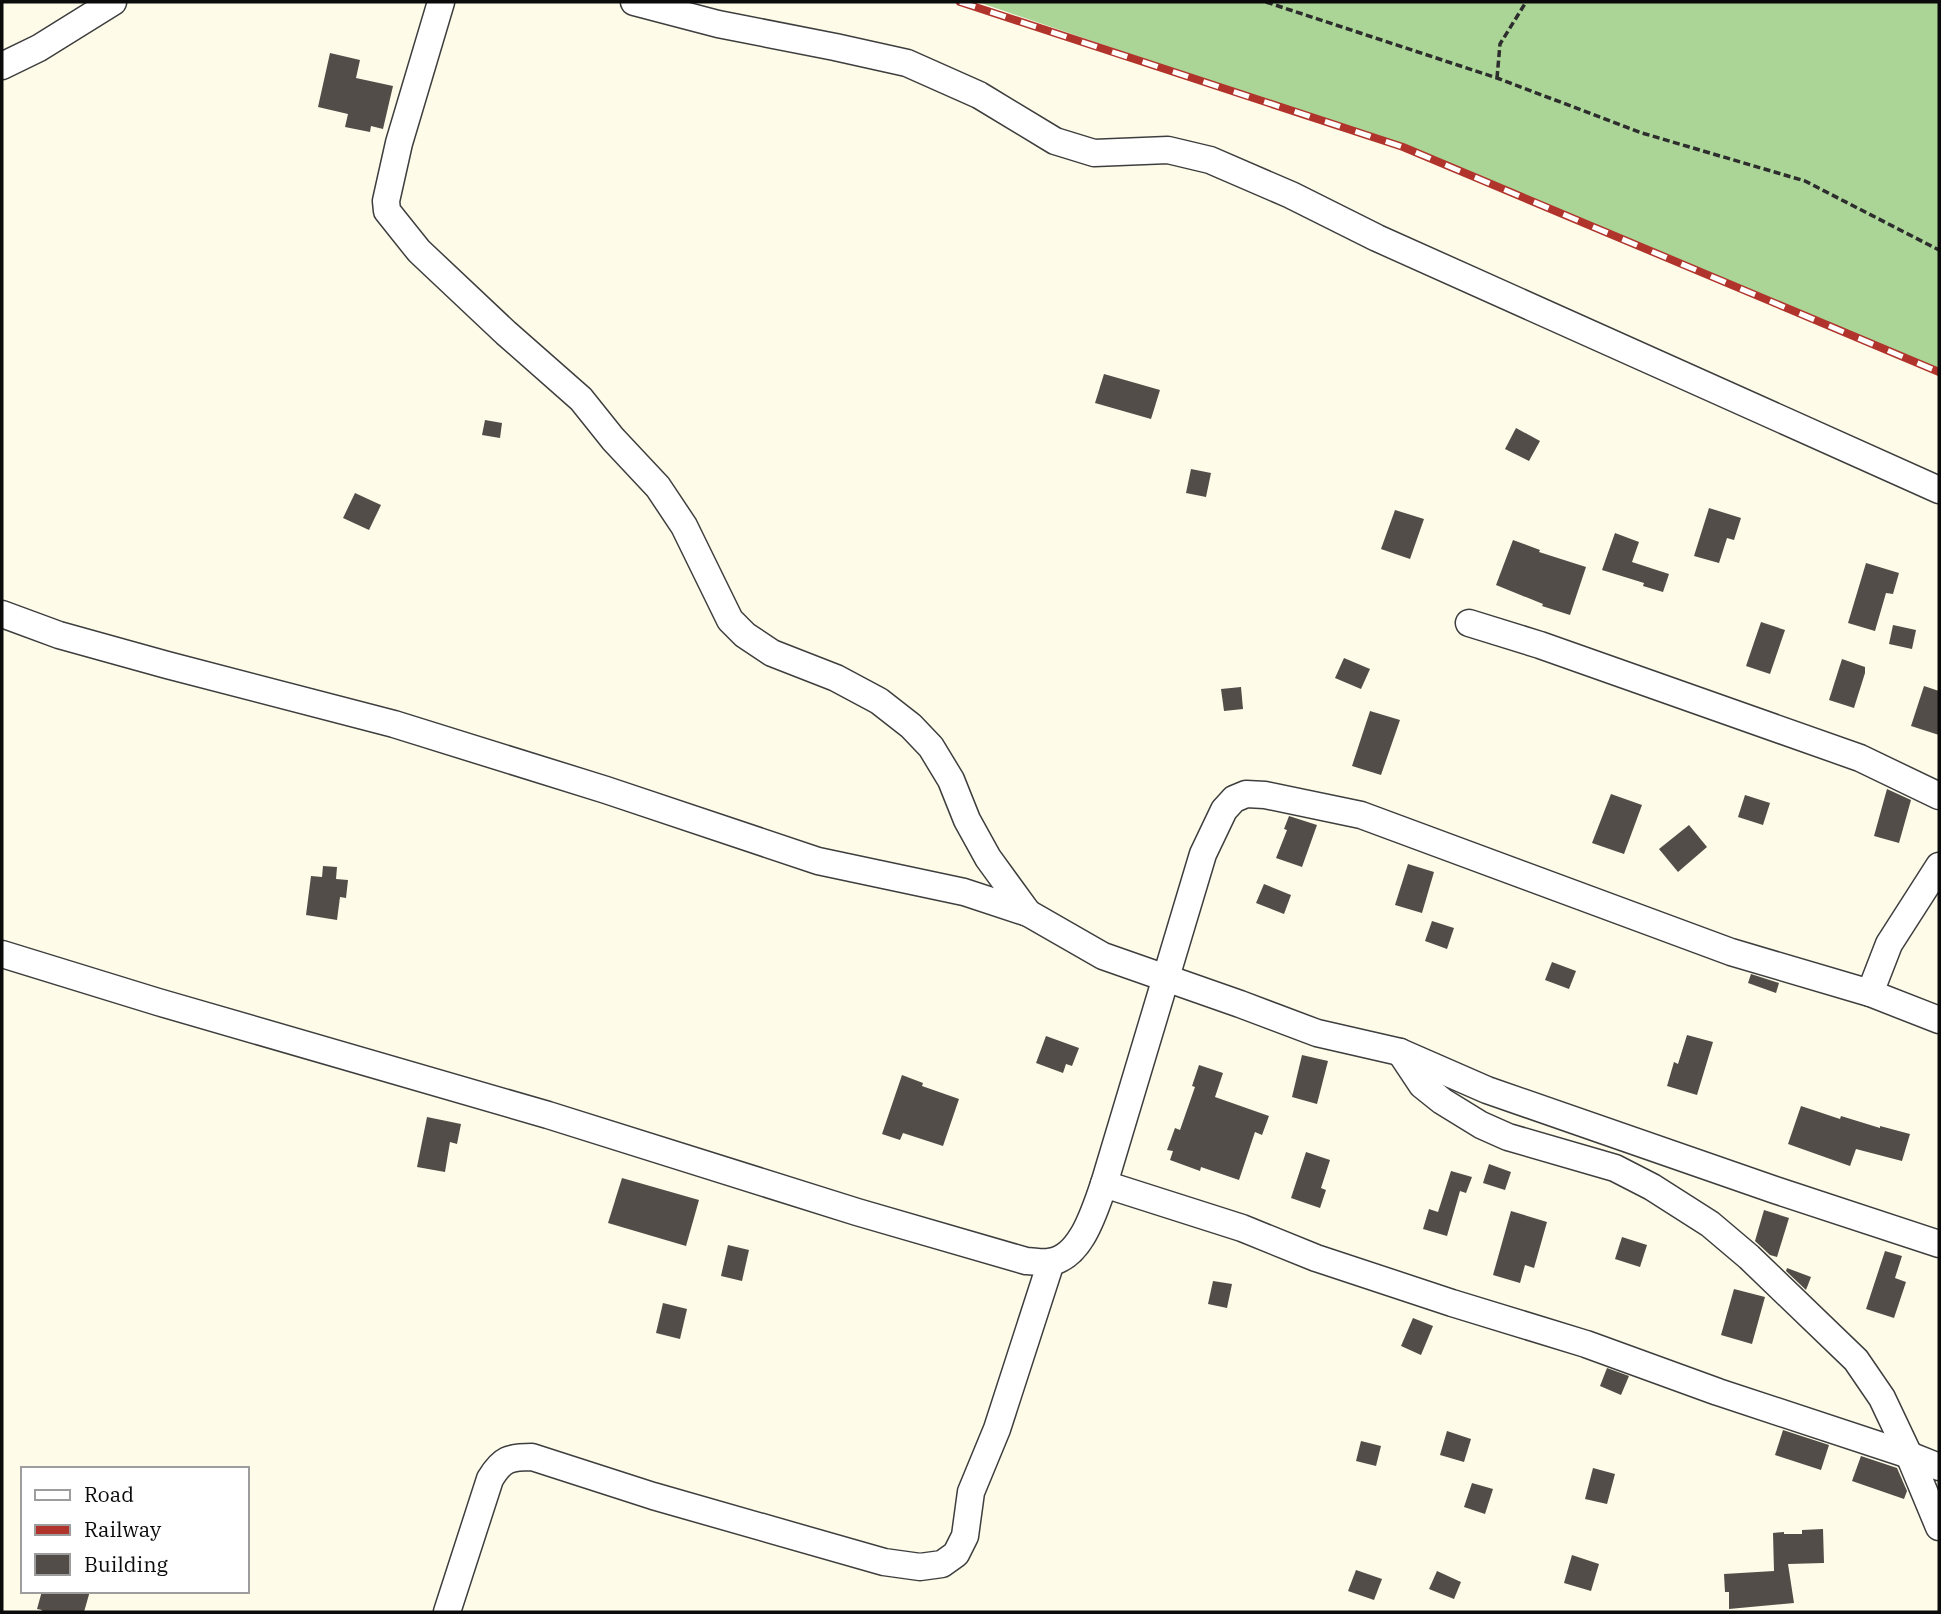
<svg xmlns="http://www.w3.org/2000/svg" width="1941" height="1614" font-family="'IBM Plex Serif',serif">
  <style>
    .forest { fill: #abd596 }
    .building { fill: #524d48 }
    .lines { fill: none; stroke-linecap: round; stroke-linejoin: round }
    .minor-casing { stroke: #3e3e3e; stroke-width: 29 }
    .path { stroke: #2d2d2d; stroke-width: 3.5; stroke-dasharray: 7 3.5; stroke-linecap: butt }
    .minor { stroke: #fff; stroke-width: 26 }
    .rail-casing { stroke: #b1342c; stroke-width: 8 }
    .rail { stroke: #fff; stroke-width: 5; stroke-dasharray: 16; stroke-linecap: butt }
  </style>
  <rect width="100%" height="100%" fill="#fefce9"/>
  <!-- forest -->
  <path class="forest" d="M978 2H1939V372L1403 147Z"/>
  <!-- building -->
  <g class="building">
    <path d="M330 53 360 60 356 78 393 86 383 129 371 126 370 132 345 127 348 114 318 107Z"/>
    <path d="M1104 374 1160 390 1151 419 1095 403Z"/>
    <path d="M485 420 502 423 500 438 482 435Z"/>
    <path d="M1516 428 1540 441 1529 461 1505 449Z"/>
    <path d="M1191 469 1211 473 1206 497 1186 493Z"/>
    <path d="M355 493 381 505 369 530 343 518Z"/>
    <path d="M1709 508 1741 518 1734 540 1727 538 1719 563 1694 556Z"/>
    <path d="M1395 510 1424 519 1410 559 1381 549Z"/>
    <path d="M1615 533 1639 542 1632 562 1669 574 1663 592 1643 586 1644 583 1602 570Z"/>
    <path d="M1513 540 1540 550 1539 552 1586 567 1570 615 1542 606 1543 604 1496 585Z"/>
    <path d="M1866 563 1899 573 1893 594 1886 593 1875 631 1848 623Z"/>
    <path d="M1761 622 1785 630 1770 674 1746 666Z"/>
    <path d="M1893 625 1916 630 1912 649 1889 644Z"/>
    <path d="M1344 658 1370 669 1361 689 1335 678Z"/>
    <path d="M1842 659 1865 667V673L1854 708 1829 700Z"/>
    <path d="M1924 686 1939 691V735L1911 726Z"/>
    <path d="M1241 687 1243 709 1224 711 1221 689Z"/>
    <path d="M1370 711 1400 720 1381 775 1352 766Z"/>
    <path d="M1887 789 1911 800 1899 843 1874 836Z"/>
    <path d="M1611 794 1642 805 1624 854 1592 843Z"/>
    <path d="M1745 795 1770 803 1763 825 1738 817Z"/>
    <path d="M1289 816 1317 825 1302 867 1276 858 1287 830 1284 829Z"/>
    <path d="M1689 825 1707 847 1678 872 1659 849Z"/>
    <path d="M1408 864 1434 872 1422 913 1395 905Z"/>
    <path d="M323 866 337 867 336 879 348 880 346 898 340 897 337 920 306 915 311 876 322 877Z"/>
    <path d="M1264 884 1291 895 1284 914 1256 903Z"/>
    <path d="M1432 921 1454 928 1447 949 1425 941Z"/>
    <path d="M1552 962 1576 971 1569 989 1545 980Z"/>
    <path d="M1751 974 1779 983 1776 993 1748 983Z"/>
    <path d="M1687 1035 1713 1042 1697 1095 1667 1086 1674 1062 1678 1064Z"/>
    <path d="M1046 1036 1079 1048 1072 1066 1066 1064 1063 1073 1036 1063Z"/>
    <path d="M1302 1055 1328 1061 1317 1104 1292 1097Z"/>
    <path d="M1199 1065 1223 1073 1215 1097 1269 1116 1262 1135 1255 1132 1239 1180 1201 1167 1200 1171 1170 1160 1173 1151 1167 1150 1175 1128 1180 1130 1195 1087 1192 1086Z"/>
    <path d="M902 1075 923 1083 922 1086 959 1099 943 1146 903 1133 900 1140 882 1134Z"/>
    <path d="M1801 1106 1840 1119 1841 1116 1880 1128V1126L1910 1134 1902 1161 1856 1149 1850 1166 1788 1144Z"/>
    <path d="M427 1117 461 1124 457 1144 450 1142 445 1172 417 1167Z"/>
    <path d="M1306 1152 1330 1160 1321 1188 1326 1190 1320 1208 1291 1198Z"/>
    <path d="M1489 1164 1511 1172 1505 1190 1483 1183Z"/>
    <path d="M1451 1171 1472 1177 1466 1193 1460 1191 1447 1236 1423 1229 1429 1209 1438 1212Z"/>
    <path d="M622 1178 699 1200 686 1246 608 1223Z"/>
    <path d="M1764 1210 1789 1218 1777 1257 1770 1255 1755 1241Z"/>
    <path d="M1511 1211 1547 1222 1534 1268 1525 1265 1520 1283 1493 1275Z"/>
    <path d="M1622 1237 1647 1245 1640 1267 1615 1259Z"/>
    <path d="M728 1245 749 1250 742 1281 721 1276Z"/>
    <path d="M1885 1251 1902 1256 1895 1278 1906 1282 1894 1318 1866 1309Z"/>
    <path d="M1787 1268 1811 1277 1806 1290 1786 1271Z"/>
    <path d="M1213 1281 1232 1284 1227 1308 1208 1304Z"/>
    <path d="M1734 1289 1765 1297 1752 1344 1721 1335Z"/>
    <path d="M663 1303 687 1309 680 1339 656 1333Z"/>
    <path d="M1413 1318 1433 1326 1421 1355 1401 1346Z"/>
    <path d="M1607 1368 1629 1376 1621 1395 1600 1386Z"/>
    <path d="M1783 1430 1829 1445 1821 1470 1775 1455Z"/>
    <path d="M1447 1431 1471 1439 1464 1462 1440 1455Z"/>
    <path d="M1361 1441 1381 1446 1376 1466 1356 1461Z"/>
    <path d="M1861 1456 1897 1468 1907 1491 1904 1499 1852 1481Z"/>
    <path d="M1593 1468 1615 1474 1607 1504 1585 1499Z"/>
    <path d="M1472 1483 1493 1489 1485 1514 1464 1507Z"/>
    <path d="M1823 1529 1824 1563 1788 1564 1794 1603 1729 1609V1592H1725L1724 1574 1774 1571 1773 1533 1784 1532V1534H1802V1530Z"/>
    <path d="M1572 1555 1599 1564 1591 1591 1564 1583Z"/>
    <path d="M1356 1570 1382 1579 1374 1600 1348 1591Z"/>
    <path d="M1437 1571 1461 1582 1454 1599 1429 1589Z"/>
    <path d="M42 1591H90L84 1612H42V1610L37 1609Z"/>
  </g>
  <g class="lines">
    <!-- minor casing -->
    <g class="minor-casing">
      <g id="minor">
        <path d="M441 2 399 143 386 201 387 211 419 251 506 333 581 399 613 439 658 487 684 526 730 620 745 635 772 653 836 678 879 701 911 726 931 747 951 780 967 820 988 858 1028 913"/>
        <path d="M634 2 718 24 835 47 907 63 979 95 1055 141 1094 153 1168 150 1210 160 1291 195 1377 238 1939 490"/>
        <path d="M2 66 39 48 113 2"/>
        <path d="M2 614 59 635 167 665 394 724 606 790 818 861 964 892 1028 913 1103 956 1240 1004 1317 1033 1400 1052 1487 1090 1775 1190 1939 1244"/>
        <path d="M1469 623 1540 645 1860 758 1939 796"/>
        <path d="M2 954 158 1002 548 1115 857 1212 1026 1261C1033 1261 1041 1263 1048 1262 1081 1260 1095 1209 1104 1184L1203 854 1224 810 1234 799 1246 794 1265 795 1361 815 1731 952 1870 993 1939 1020"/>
        <path d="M1870 993 1889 944 1939 866"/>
        <path d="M1400 1052 1422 1085 1442 1101 1481 1125 1508 1137 1615 1168 1652 1187 1710 1224 1749 1257 1856 1360 1882 1398 1909 1455 1939 1527"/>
        <path d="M1104 1184 1242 1228 1316 1258 1452 1303 1586 1344 1718 1392 1909 1455 1939 1467"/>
        <path d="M447 1612 490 1479C502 1459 509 1457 532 1457L653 1496 884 1562 920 1567 942 1564 956 1554 965 1536 971 1492 997 1429 1051 1262"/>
      </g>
    </g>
    <!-- path -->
    <g class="path">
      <path d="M1266 2 1497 78 1642 133 1805 181 1939 250"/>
      <path d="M1497 78 1500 44 1526 2"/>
    </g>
    <!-- minor -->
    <use href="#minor" class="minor"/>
    <!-- rail casing -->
    <g class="rail-casing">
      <path id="rail" d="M960 2 1403 147 1939 372"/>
    </g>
    <!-- rail -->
    <use href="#rail" class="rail"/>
  </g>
  <!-- border -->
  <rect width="1941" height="1614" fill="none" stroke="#0b0b0b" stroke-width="7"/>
  <!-- legend -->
  <rect x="21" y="1467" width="228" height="126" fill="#ffffff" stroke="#9d9d9d" stroke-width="2"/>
  <rect x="35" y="1490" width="35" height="10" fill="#ffffff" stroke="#9d9d9d" stroke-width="2"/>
  <text x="84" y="1502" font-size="21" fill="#0b0b0b">Road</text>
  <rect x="35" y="1525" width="35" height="10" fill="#b1342c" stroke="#9d9d9d" stroke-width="2"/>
  <text x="84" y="1537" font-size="21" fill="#0b0b0b">Railway</text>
  <rect x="35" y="1554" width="35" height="21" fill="#524d48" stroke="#9d9d9d" stroke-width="2"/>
  <text x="84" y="1572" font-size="21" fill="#0b0b0b">Building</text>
</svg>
